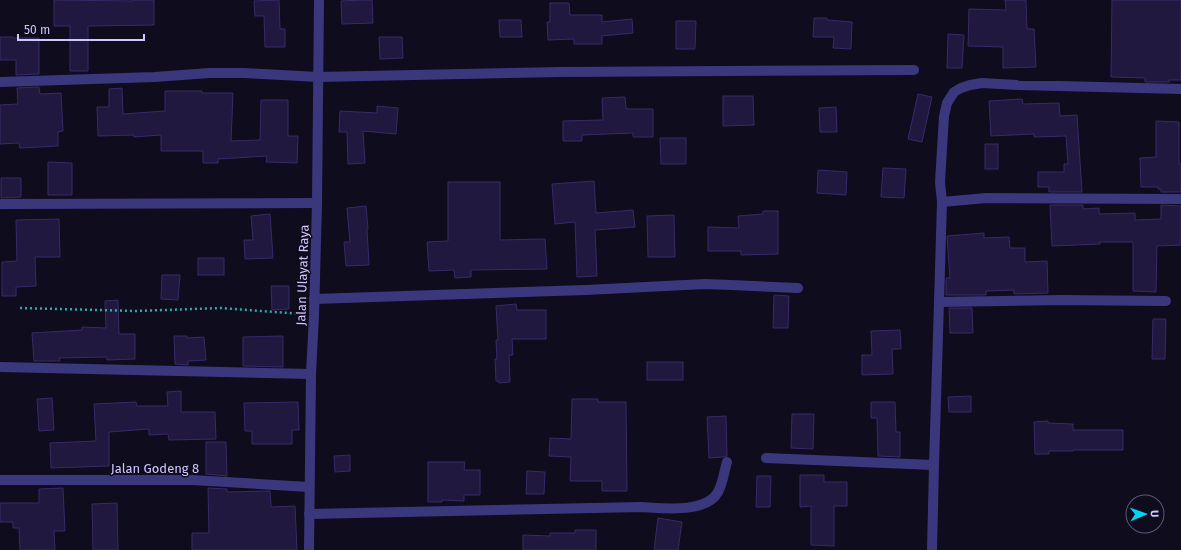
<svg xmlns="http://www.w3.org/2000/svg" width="1181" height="550" font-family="'Fira Sans',sans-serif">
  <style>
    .building { fill: #20183e; stroke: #382a69 }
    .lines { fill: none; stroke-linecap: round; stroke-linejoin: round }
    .path { stroke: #2dada8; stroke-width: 2.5; stroke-dasharray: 2 3; stroke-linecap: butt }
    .street { stroke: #3b377c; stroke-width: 10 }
    .labels { text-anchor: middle; stroke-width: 3; stroke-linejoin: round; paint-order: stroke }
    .street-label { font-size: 13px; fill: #cfc8ff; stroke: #0f0c1d }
  </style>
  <rect width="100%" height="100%" fill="#0f0c1d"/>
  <!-- building -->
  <g class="building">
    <path d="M54 0 133 1V0H154V25L88 26V71H70V26H54Z"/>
    <path d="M279 0 280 29H285V47H265L264 16H255L254 1Z"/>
    <path d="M364 0H372L373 23 342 24 341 1Z"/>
    <path d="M1005 0H1026L1027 29H1034L1036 67 1003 68V47L968 46 969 9 1006 10Z"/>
    <path d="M1112 0H1181V80H1169V82H1145V78L1111 77Z"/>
    <path d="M550 3H569L570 15H602V22L632 19 633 33 602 36V44H574V39L548 40 547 22H550Z"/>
    <path d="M814 18H827V20L852 22 851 49 833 48 834 37H813Z"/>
    <path d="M499 20H521L522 37H500Z"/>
    <path d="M676 21H696L695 49H676Z"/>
    <path d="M948 34 964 35 962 68H947Z"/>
    <path d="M0 37H13V38H39V74L16 75V60H0Z"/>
    <path d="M379 37H402L403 58 380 59Z"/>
    <path d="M39 87 40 94 61 93 63 131 58 132V146L20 148 19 143 0 144V105L18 104 17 88Z"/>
    <path d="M122 88 123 114 165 111V91H202V93H233L231 141 260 140 261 100H288V136H298L297 163 266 162 267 156 218 159V163H203V151H161V135L134 137V135L98 136 97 107H109V89Z"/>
    <path d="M918 94 932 97 922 142 908 139Z"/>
    <path d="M723 96H753L754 125 723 126Z"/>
    <path d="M625 97 626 109H653V137H633V133L582 135V141H563V121L603 120 602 98Z"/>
    <path d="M1022 99 1023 104 1059 103 1060 116 1077 115 1082 192H1049V187H1038V172H1064V164H1068L1066 136 1034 137V134L991 136 989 101Z"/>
    <path d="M377 106 398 108 396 134 363 131 365 163 348 164 347 132H339L340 111 377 113Z"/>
    <path d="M836 107 837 132H820L819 108Z"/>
    <path d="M1156 121 1179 122V164H1181V192H1161V189H1158V187H1141L1140 158 1156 157Z"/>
    <path d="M660 138H686V164H661Z"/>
    <rect x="985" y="144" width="13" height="25"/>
    <path d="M48 162 72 163V195H48Z"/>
    <path d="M883 168 906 169 904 198 881 197Z"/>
    <path d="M818 170 847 172 846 195 817 193Z"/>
    <path d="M1 178H21V197L1 198Z"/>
    <path d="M594 181 596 213 633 210 635 227 595 230 597 276 577 277 575 222 555 224 552 184Z"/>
    <path d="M448 182H500V240L545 239 547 269 471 270V277L455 278 454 270 429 271 427 242 448 241Z"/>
    <path d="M1050 205H1083V209L1099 208V214L1135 213V220L1161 219V205L1181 206V245L1157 246 1156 292 1133 291V242H1100V244L1052 246Z"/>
    <path d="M366 206 368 229H367L369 265 346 266 344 242H350L347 208Z"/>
    <path d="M763 211H778V254L741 255V251H708V227L739 228 738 216 763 214Z"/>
    <path d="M270 214 273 258 245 259 244 240H253L251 216Z"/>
    <path d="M674 215 675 257H648L647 216Z"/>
    <path d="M59 219 60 257H35L36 286 16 287V296H2V262L17 261 16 220Z"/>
    <path d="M984 233V238L1009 237 1010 248H1025V262L1047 261 1048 293 1014 294V290L986 291V295H946V278H950L947 236Z"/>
    <rect x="198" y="258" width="26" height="17"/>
    <path d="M162 275H180L178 300 161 299Z"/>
    <path d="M271 286H289V309L272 310Z"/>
    <path d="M774 295 789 296 788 328H773Z"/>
    <path d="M118 300 119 334H135V359L107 360V357L59 358 60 361H34L32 333 82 330V327L106 328 105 301Z"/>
    <path d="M516 304 517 310H546V339H512L513 355H509L510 382 499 383 498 381H496L495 359H497L496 340H498L496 306Z"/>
    <path d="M949 308H972L973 333H950Z"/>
    <path d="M1153 319H1166L1165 359H1152Z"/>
    <path d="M900 330 901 349H892L893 374 862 375V355H872L871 331Z"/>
    <path d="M174 336H187V338L204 337 206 360 188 361V365L175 364Z"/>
    <path d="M283 336V367L243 366V337Z"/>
    <rect x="647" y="362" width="36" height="18"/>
    <path d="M181 391V412H215L216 439 169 440 168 434 149 435V429L109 432V466L51 468 50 443 96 441 94 404 136 402 137 406H168L167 392Z"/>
    <path d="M971 396V412H949L948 397Z"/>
    <path d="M52 398 54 430 39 431 37 399Z"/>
    <path d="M572 399H598V402H626L627 491H602V481H570L571 457 549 456 550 438 571 439Z"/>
    <path d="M298 402 299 430H292V444H252V431H245L244 403Z"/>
    <path d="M871 402H895L896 432H900V457L878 456 877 418H871Z"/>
    <path d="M792 414H814L813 449 791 448Z"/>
    <path d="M726 416 727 456 723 457 709 458 707 417Z"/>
    <path d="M1048 421V423L1073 424V430H1123V450H1073V451H1049V454H1035L1034 422Z"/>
    <path d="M206 442H226L227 476 206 474Z"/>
    <path d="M350 455V471L335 472 334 456Z"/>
    <path d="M428 462H465L464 470H480V495H464V501L442 500V502H428Z"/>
    <path d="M527 471 545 472 544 494H526Z"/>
    <path d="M800 475H824V482H847V506H834V546L811 545V506L800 507Z"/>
    <path d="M757 476H771L770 507H756Z"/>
    <path d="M63 488 65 531H54L55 550H20L19 528H13V522H0V503H39V489Z"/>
    <path d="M208 488 227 489V492L270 491 271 507 295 506 297 550H192V533H209Z"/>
    <path d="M117 503 118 550H93L92 504Z"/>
    <path d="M658 518 682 522 678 550H654Z"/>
    <path d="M575 530H596V550H523V535L550 536V533H575Z"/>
  </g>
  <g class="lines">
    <!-- path -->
    <path class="path" d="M20 308 136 311 221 308 302 314"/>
    <!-- street -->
    <g class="street">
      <path d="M0 82 155 77 209 73H244L318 77 561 72 914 70"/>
      <path d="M942 202 986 198 1181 199"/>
      <path d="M0 204 317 203"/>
      <path d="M314 299 586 290 705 284 731 285 798 288"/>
      <path d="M939 302 1061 300 1166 301"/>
      <path d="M0 367 311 374"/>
      <path d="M766 458 934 465"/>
      <path d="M0 480H192L309 487"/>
      <path d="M309 514 642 507C662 508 706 514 718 492 723 483 724 472 727 462"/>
      <path d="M309 550 311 374 314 315 317 203 319 0"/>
      <path d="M932 550 934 465 939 302 942 202 940 182 944 116 947 103 954 92 961 88 970 85 982 83 1018 85 1181 89"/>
    </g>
  </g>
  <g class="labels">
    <!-- street labels -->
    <g class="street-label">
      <text transform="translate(302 275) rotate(-88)" y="5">Jalan Ulayat Raya</text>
      <text x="155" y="473">Jalan Godeng 8</text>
    </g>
  </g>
  <!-- north arrow -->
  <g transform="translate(1145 514) rotate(88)"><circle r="19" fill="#0f0c1d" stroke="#5c5777"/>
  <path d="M0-3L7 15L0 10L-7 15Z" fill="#02d3f1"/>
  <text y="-6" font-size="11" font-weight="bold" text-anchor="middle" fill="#cfc8ff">U</text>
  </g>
  <!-- scale -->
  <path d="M18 34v6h126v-6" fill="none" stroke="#cfc8ff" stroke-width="2"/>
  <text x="24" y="34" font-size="12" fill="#cfc8ff" stroke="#0f0c1d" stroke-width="3" paint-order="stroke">50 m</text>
</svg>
